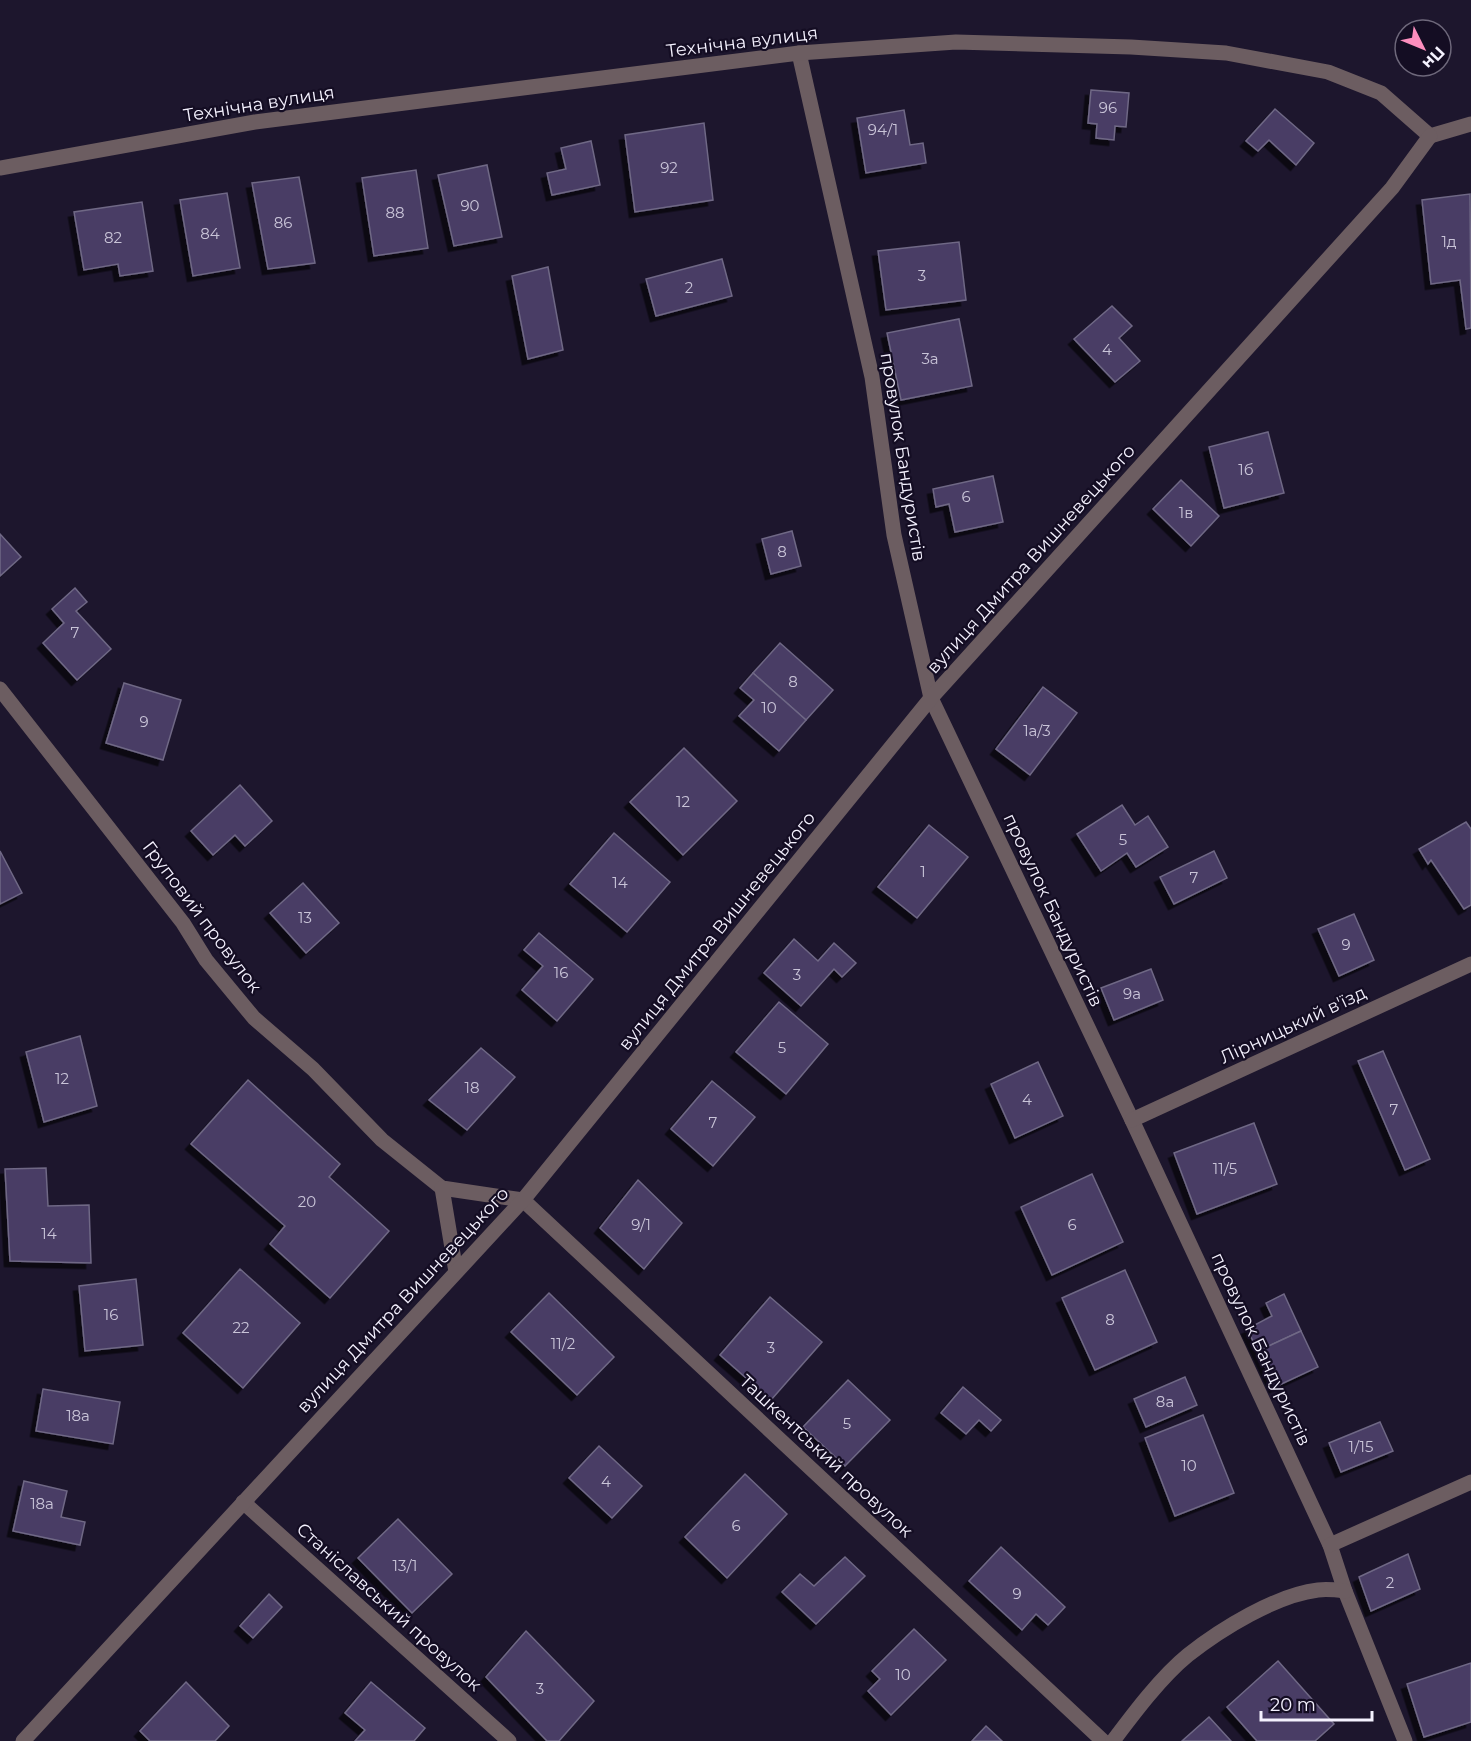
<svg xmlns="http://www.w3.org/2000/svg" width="1471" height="1741" font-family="Montserrat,sans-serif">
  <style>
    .building { fill: #483d65; stroke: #6f6885; stroke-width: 1.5; filter: url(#shadow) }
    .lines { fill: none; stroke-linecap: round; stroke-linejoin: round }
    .street { stroke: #6c5d61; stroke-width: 15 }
    .labels { text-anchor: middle; stroke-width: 4.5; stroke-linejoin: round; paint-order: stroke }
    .number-label { font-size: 15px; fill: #c9c4d8 }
    .street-label { font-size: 18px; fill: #f4f1fe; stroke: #140d23 }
  </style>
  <defs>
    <filter id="shadow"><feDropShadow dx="-5.5" dy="5.5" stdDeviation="0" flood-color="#0009"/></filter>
  </defs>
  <rect width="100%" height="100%" fill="#1d162d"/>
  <!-- building -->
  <g class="building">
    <path d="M1091 90 1129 93 1126 127 1115 126 1114 140 1096 138 1097 124 1088 123Z"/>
    <path d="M1275 109 1314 143 1296 165 1269 140 1258 151 1246 141Z"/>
    <path d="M904 110 910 145 923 143 926 163 866 173 857 118Z"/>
    <path d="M704 123 713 200 635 212 625 135Z"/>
    <path d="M591 141 600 185 552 195 547 173 566 169 561 148Z"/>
    <path d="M487 165 502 237 454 246 438 175Z"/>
    <path d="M416 170 428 248 374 256 362 178Z"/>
    <path d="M299 177 315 263 268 269 252 183Z"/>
    <path d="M227 193 240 268 193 276 180 200Z"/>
    <path d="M1470 194 1471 328 1466 329 1460 280 1431 284 1422 200Z"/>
    <path d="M142 202 153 271 120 276 118 264 84 270 74 212Z"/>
    <path d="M959 242 966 300 886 310 878 251Z"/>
    <path d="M722 259 732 296 656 316 646 279Z"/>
    <path d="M548 267 563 350 528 359 512 276Z"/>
    <path d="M1112 306 1132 326 1119 338 1140 361 1115 382 1074 339Z"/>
    <path d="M959 319 972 386 901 400 887 333Z"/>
    <path d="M1268 432 1284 493 1224 508 1209 447Z"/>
    <path d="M993 476 1003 522 955 532 949 504 936 507 933 489Z"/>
    <path d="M1181 480 1219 516 1191 546 1153 509Z"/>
    <path d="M792 531 801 566 771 574 762 539Z"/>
    <path d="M0 534 21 557 0 576Z"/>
    <path d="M75 588 87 602 76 611 111 649 77 680 43 643 64 623 52 609Z"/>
    <path d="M780 643 833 690 806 720 753 673Z"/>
    <path d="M753 673 806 720 779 751 739 716 754 700 740 688Z"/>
    <path d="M124 683 181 700 163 760 106 743Z"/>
    <path d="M1043 687 1077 713 1030 775 996 749Z"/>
    <path d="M684 748 737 801 683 855 630 802Z"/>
    <path d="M240 785 272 821 245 846 235 835 213 855 191 831Z"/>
    <path d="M1122 805 1135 825 1148 816 1168 847 1136 867 1127 853 1101 871 1077 834Z"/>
    <path d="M1466 822 1471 829V905L1464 909 1431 860 1428 864 1419 849Z"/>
    <path d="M929 825 968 857 917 918 878 887Z"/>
    <path d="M614 833 670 882 627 932 570 884Z"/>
    <path d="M0 851 22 893 0 904Z"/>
    <path d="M1214 851 1227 878 1174 904 1160 877Z"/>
    <path d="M303 883 339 923 306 953 270 913Z"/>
    <path d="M1354 914 1374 960 1339 976 1318 929Z"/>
    <path d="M539 933 593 979 557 1021 522 990 543 966 524 950Z"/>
    <path d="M794 939 818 961 834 943 856 963 842 977 834 969 801 1006 764 973Z"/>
    <path d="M1151 969 1163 1000 1114 1020 1101 988Z"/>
    <path d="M779 1002 828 1044 786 1094 736 1052Z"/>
    <path d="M80 1036 97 1106 44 1122 26 1052Z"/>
    <path d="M481 1048 515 1077 467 1130 429 1100Z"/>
    <path d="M1383 1051 1430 1159 1405 1170 1358 1061Z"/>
    <path d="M1038 1062 1063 1116 1015 1138 991 1084Z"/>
    <path d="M248 1080 340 1164 329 1177 389 1231 330 1298 270 1244 285 1226 191 1144Z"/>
    <path d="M712 1081 755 1117 713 1166 671 1129Z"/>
    <path d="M1254 1123 1277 1184 1197 1214 1174 1153Z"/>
    <path d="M46 1168 48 1206 89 1205 91 1263 10 1261 5 1169Z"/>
    <path d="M1092 1174 1123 1242 1052 1275 1021 1207Z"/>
    <path d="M638 1180 682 1223 644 1269 600 1228Z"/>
    <path d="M240 1269 300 1323 243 1388 183 1333Z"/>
    <path d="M1125 1270 1157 1342 1095 1370 1062 1298Z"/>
    <path d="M136 1279 143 1345 85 1351 79 1286Z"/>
    <path d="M549 1293 614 1357 577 1395 511 1332Z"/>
    <path d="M1284 1294 1301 1331 1258 1351 1247 1329 1272 1316 1266 1303Z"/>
    <path d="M770 1297 822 1342 771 1400 720 1355Z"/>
    <path d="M1301 1331 1318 1367 1275 1387 1258 1351Z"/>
    <path d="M1185 1377 1197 1405 1146 1427 1134 1399Z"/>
    <path d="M848 1380 890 1420 845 1466 803 1427Z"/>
    <path d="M963 1387 1001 1420 991 1431 979 1420 966 1434 941 1413Z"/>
    <path d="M43 1389 120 1402 113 1444 36 1431Z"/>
    <path d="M1203 1415 1234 1493 1175 1516 1145 1438Z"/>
    <path d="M1380 1422 1393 1451 1341 1472 1329 1443Z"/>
    <path d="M599 1446 642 1486 612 1518 569 1478Z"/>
    <path d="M745 1474 787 1514 727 1578 685 1537Z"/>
    <path d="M24 1481 67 1491 61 1517 85 1522 80 1545 13 1531Z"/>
    <path d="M398 1519 452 1574 412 1613 358 1558Z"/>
    <path d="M1001 1547 1065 1607 1048 1625 1036 1614 1022 1630 969 1581Z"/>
    <path d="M1408 1554 1420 1589 1371 1611 1359 1577Z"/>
    <path d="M845 1557 865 1576 816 1624 782 1592 800 1574 814 1586Z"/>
    <path d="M269 1594 282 1607 253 1638 240 1626Z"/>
    <path d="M914 1629 946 1660 891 1715 868 1691 880 1679 872 1671Z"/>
    <path d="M526 1631 594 1701 559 1741H547L486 1677Z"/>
    <path d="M1278 1661 1334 1724 1315 1741H1257L1227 1707Z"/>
    <path d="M1471 1663V1722L1424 1737 1407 1684Z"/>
    <path d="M186 1682 229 1726 215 1741H150L140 1731Z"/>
    <path d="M371 1682 425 1728 414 1741H355L365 1730 345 1713Z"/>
    <path d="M1209 1717 1231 1741H1182Z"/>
    <path d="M986 1726 1002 1741H972Z"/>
  </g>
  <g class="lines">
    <!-- street -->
    <g class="street">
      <path d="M799 53 872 377 894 535 931 698 1132 1120 1330 1545 1345 1591 1405 1741"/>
      <path d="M0 168 255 122 799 53 956 42 1131 47 1226 53 1328 72 1381 93 1430 136 1471 124"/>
      <path d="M0 689 183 923 206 960 254 1018 313 1069 382 1140 442 1188 523 1200 1103 1741"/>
      <path d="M1132 1120 1471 964"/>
      <path d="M442 1188 456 1272"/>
      <path d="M243 1502 509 1741"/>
      <path d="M1330 1545 1471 1482"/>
      <path d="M23 1741 523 1200 931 698 1392 188 1430 136"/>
      <path d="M1113 1741C1134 1713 1161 1677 1188 1655 1221 1629 1276 1595 1318 1590 1327 1589 1337 1590 1345 1591"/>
    </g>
  </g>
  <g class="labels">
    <!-- number labels -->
    <g class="number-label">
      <text x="1108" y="113">96</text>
      <text x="883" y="135">94/1</text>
      <text x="669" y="173">92</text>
      <text x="470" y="211">90</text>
      <text x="395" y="218">88</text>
      <text x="283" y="228">86</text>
      <text x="210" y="239">84</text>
      <text x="113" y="243">82</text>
      <text x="1449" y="247">1д</text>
      <text x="922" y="281">3</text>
      <text x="689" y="293">2</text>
      <text x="1107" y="355">4</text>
      <text x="930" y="364">3а</text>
      <text x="1246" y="475">1б</text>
      <text x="966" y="502">6</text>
      <text x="1186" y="518">1в</text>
      <text x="782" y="557">8</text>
      <text x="75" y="638">7</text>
      <text x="793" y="687">8</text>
      <text x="769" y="713">10</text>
      <text x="144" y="727">9</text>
      <text x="1037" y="736">1а/3</text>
      <text x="683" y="807">12</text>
      <text x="1123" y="845">5</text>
      <text x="923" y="877">1</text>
      <text x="1194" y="883">7</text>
      <text x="620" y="888">14</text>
      <text x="305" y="923">13</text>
      <text x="1346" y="950">9</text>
      <text x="561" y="978">16</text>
      <text x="797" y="980">3</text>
      <text x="1132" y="999">9а</text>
      <text x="782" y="1053">5</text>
      <text x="62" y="1084">12</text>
      <text x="472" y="1093">18</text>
      <text x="1027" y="1105">4</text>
      <text x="1394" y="1115">7</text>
      <text x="713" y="1128">7</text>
      <text x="1225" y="1174">11/5</text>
      <text x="307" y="1207">20</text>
      <text x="641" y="1230">9/1</text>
      <text x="1072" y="1230">6</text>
      <text x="49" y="1239">14</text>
      <text x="111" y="1320">16</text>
      <text x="1110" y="1325">8</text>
      <text x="241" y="1333">22</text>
      <text x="563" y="1349">11/2</text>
      <text x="771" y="1353">3</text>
      <text x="1165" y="1407">8а</text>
      <text x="78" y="1421">18а</text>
      <text x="847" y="1429">5</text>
      <text x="1361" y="1452">1/15</text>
      <text x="1189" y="1471">10</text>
      <text x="606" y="1487">4</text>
      <text x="42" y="1509">18а</text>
      <text x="736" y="1531">6</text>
      <text x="405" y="1571">13/1</text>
      <text x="1390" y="1588">2</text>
      <text x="1017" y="1599">9</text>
      <text x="903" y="1680">10</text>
      <text x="540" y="1694">3</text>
    </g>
    <!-- street labels -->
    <g class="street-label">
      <text transform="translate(742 42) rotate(-7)" y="6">Технічна вулиця</text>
      <text transform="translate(259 104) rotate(-9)" y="6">Технічна вулиця</text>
      <text transform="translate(903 457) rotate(81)" y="6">провулок Бандуристів</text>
      <text transform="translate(1031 559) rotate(-48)" y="6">вулиця Дмитра Вишневецького</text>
      <text transform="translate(1053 910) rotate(65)" y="6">провулок Бандуристів</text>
      <text transform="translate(202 917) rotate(53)" y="6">Груповий провулок</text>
      <text transform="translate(717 931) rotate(-51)" y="6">вулиця Дмитра Вишневецького</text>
      <text transform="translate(1293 1025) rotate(-25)" y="6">Лірницький в'їзд</text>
      <text transform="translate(403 1300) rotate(-47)" y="6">вулиця Дмитра Вишневецького</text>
      <text transform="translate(1261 1349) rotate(65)" y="6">провулок Бандуристів</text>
      <text transform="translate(826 1456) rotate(43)" y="6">Ташкентський провулок</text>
      <text transform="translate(389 1607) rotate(42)" y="6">Станіславський провулок</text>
    </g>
  </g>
  <!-- north arrow -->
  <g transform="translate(1423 48) rotate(133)"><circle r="28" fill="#140d23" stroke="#6e687b" stroke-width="1.5"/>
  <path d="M0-4.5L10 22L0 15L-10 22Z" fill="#fd8ebe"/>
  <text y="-9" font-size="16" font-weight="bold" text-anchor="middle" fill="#f4f1fe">Пн</text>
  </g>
  <!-- scale -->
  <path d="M1261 1711v9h111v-9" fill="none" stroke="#f4f1fe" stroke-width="3"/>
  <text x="1270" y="1711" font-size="18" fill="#f4f1fe" stroke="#140d23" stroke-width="4.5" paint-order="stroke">20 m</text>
</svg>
